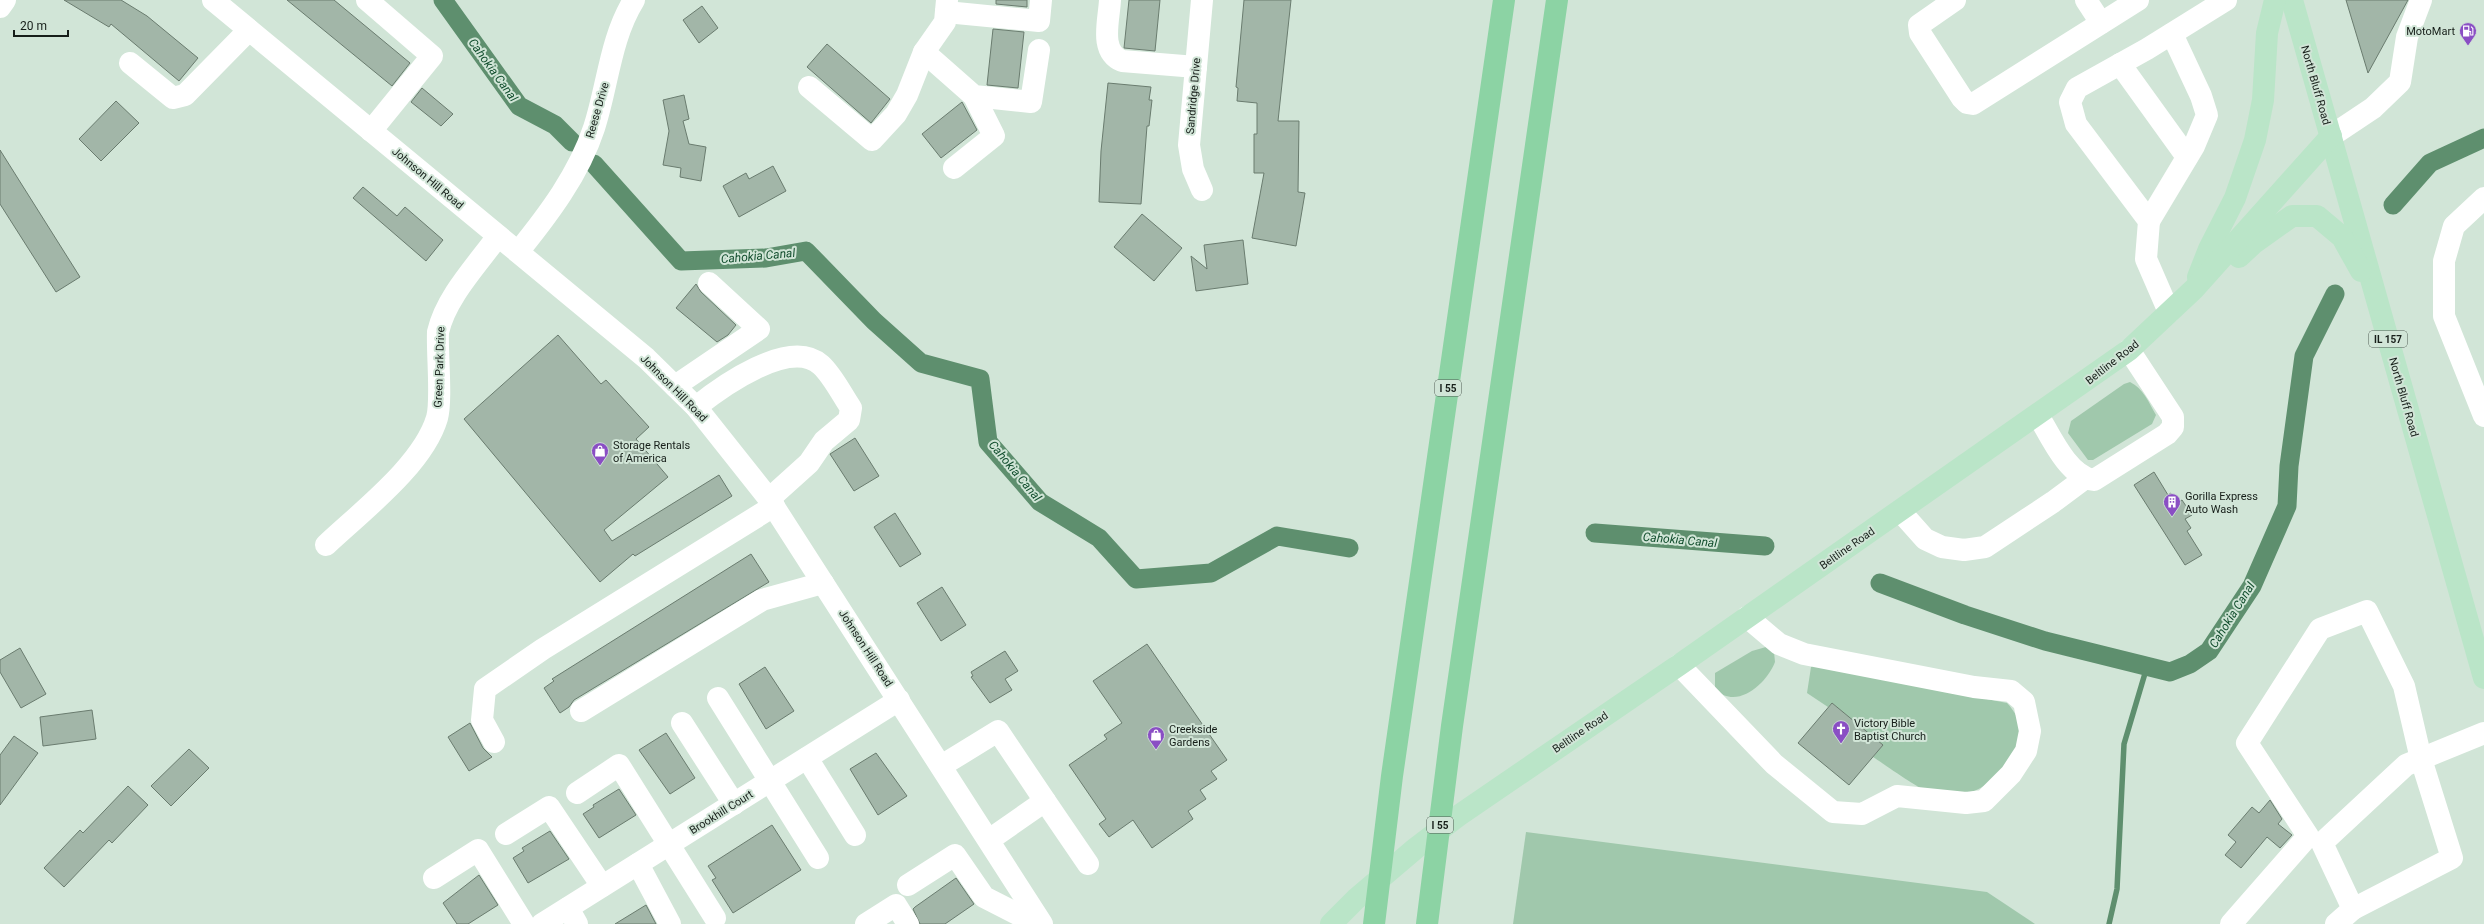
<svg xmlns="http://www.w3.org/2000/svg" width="2484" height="924" font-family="Roboto,sans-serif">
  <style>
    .green { fill: #a0c8ac }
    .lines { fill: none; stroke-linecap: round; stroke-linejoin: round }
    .stream { stroke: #5e8f6e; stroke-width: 5.5 }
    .canal { stroke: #5e8f6e; stroke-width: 19 }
    .building { fill: #a2b6a8; stroke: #6a7c6f }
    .minor { stroke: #fff; stroke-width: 22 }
    .major { stroke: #bae5c8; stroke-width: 22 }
    .highway { stroke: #8cd3a4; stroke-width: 22 }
    .labels { text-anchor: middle; stroke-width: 4; stroke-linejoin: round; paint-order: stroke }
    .shield { fill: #d1e5d7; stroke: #4e5a52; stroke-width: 1 }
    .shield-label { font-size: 10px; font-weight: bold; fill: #161e19 }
    .poi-label { font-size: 11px; fill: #161e19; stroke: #d1e5d7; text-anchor: start }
    .street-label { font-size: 11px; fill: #161e19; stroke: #d1e5d7 }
    .water-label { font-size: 12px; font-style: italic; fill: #104d2c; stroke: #d1e5d7 }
  </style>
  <rect width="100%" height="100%" fill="#d1e5d7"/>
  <!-- green -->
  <g class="green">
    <path d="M2130 382C2143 388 2149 403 2156 415L2152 424 2093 460H2088L2068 433 2071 421 2124 384Z"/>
    <path d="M1766 647 1774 652 1775 662C1767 683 1737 711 1715 689V673L1752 651Z"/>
    <path d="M1814 665 2007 703C2014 710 2023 725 2022 735 2018 758 1990 789 1967 793 1956 795 1941 793 1930 792 1921 791 1884 764 1873 757L1883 745 1832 703 1828 707 1807 693 1811 667Z"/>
    <path d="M1526 832 1987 892 2035 924H1513Z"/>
  </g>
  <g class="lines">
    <!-- stream -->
    <path class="stream" d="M2109 924 2117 889 2124 744 2146 670"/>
    <!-- canal -->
    <g class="canal">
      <path d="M443 0 519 106 555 125 572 142"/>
      <path d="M594 164 681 261 766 258 806 251 874 321 921 363 980 379 988 442 1040 502 1099 538 1136 579 1211 573 1277 536 1349 548"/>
      <path d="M2393 205 2430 163 2484 138"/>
      <path d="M1595 533 1765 546"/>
      <path d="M1880 583 1965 615 2045 641 2170 672 2190 664 2209 651 2252 586 2287 506 2289 466 2304 356 2335 294"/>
    </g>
  </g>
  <!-- building -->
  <g class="building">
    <path d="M64 0H121L147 16 198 58 179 81 111 24 109 27Z"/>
    <path d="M287 0H334L410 63 392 86Z"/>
    <path d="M996 0H1027V7L996 4Z"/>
    <path d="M1129 0H1160L1155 51 1124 48Z"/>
    <path d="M1244 0H1291L1278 121H1299L1298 192 1305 193 1296 246 1252 238 1264 173H1254V134H1257V103L1237 101 1238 88 1236 87Z"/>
    <path d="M2346 0H2408L2368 73Z"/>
    <path d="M702 6 718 28 699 43 683 20Z"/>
    <path d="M993 29 1024 32 1018 88 987 85Z"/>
    <path d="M827 44 890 99 871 123 807 67Z"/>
    <path d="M1108 83 1151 87 1149 100H1152L1149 126H1147L1141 204 1099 202 1101 151Z"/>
    <path d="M422 88 453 114 441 126 411 102Z"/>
    <path d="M684 95 689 119 683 121 689 144 706 147 701 181 680 177 681 168 663 165 669 131 663 100Z"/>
    <path d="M116 101 139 123 101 161 79 139Z"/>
    <path d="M962 102 977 130 941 158 922 134Z"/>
    <path d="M0 150 80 277 56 292 0 204Z"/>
    <path d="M773 166 786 191 739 217 723 186 746 173 749 179Z"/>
    <path d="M363 187 397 216 405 207 443 240 426 261 353 198Z"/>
    <path d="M1142 214 1182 248 1154 281 1114 247Z"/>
    <path d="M1243 240 1248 284 1196 291 1191 256 1207 269 1204 245Z"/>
    <path d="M696 284 701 292 736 325 728 335 717 342 676 308Z"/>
    <path d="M558 335 601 384 606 380 649 427 636 439 668 477 604 530 612 541 719 475 732 496 635 556 633 554 600 582 464 419Z"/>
    <path d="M855 438 879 476 854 491 830 454Z"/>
    <path d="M2154 472 2168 495 2171 493 2177 503 2182 500 2192 515 2185 519 2191 528 2187 531 2202 555 2185 565 2134 485Z"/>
    <path d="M895 513 921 554 900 567 874 527Z"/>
    <path d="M751 554 769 582 574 700 569 707 560 713 544 688 554 681 552 679Z"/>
    <path d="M942 587 966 625 941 641 917 603Z"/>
    <path d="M1147 644 1227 760 1211 771 1217 779 1200 790 1206 799 1188 811 1193 819 1152 848 1133 820 1109 837 1099 824 1106 819 1069 765 1107 739 1104 735 1122 723 1093 681Z"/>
    <path d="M20 648 46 694 21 708 0 672V660Z"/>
    <path d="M1005 651 1018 671 1005 679 1012 690 990 703 971 677 973 676 971 672Z"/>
    <path d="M765 667 794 711 766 729 739 684Z"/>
    <path d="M1832 703 1883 745 1849 785 1798 743Z"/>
    <path d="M92 710 96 739 43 746 40 717Z"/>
    <path d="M470 723 483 748 492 757 469 771 448 737Z"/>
    <path d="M666 733 695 778 670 794 639 750Z"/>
    <path d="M14 736 38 753 0 805V755Z"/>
    <path d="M189 749 209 768 171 806 151 786Z"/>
    <path d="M876 753 907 796 878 815 850 769Z"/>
    <path d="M128 786 148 805 112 843 109 840 64 887 44 868 80 830 83 833Z"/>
    <path d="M619 789 636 815 599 838 583 814 594 807 593 805Z"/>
    <path d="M2270 800 2282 819 2278 824 2292 835 2280 848 2267 837 2241 868 2225 855 2236 842 2228 835 2252 807 2259 813Z"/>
    <path d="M772 825 801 870 733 913 712 880 716 878 708 866Z"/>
    <path d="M550 831 569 859 528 883 513 858 524 851 522 848Z"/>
    <path d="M479 875 498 905 468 924H457L443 903Z"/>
    <path d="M956 878 974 904 945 924H920L913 909 915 907Z"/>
    <path d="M646 905 656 924H615Z"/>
  </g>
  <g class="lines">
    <!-- minor -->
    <g class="minor">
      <path d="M213 0 646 358 696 407 769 499 1042 924"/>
      <path d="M367 0 432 56 371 131"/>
      <path d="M1110 0C1109 21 1099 51 1122 61L1196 67"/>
      <path d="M1202 0 1189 145 1193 169 1202 190"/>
      <path d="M1955 0 1919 25 1920 33 1962 98 1967 103 1973 104 2138 0"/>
      <path d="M2086 0 2101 23"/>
      <path d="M0 7 5 0"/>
      <path d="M946 12 1039 21 1041 0"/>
      <path d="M924 52 974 96 1031 102 1039 50"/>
      <path d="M130 63 173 98 185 95 249 30"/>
      <path d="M2120 64 2187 157"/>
      <path d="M809 87 872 140 896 114 907 95 924 52 945 22 947 0"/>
      <path d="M2331 136 2373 108 2400 82 2407 37 2421 0"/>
      <path d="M954 168 994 136 974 96"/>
      <path d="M2484 198 2454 226 2444 261V316L2484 416"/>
      <path d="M2149 221 2194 146 2207 115 2201 96 2172 34"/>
      <path d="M518 252C548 215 579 174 594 128 608 85 610 39 634 0"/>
      <path d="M2169 312 2146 259 2149 221 2076 124 2070 102 2077 88 2147 49 2226 0"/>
      <path d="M675 386 759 329 709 283"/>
      <path d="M696 407C721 387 790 337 821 365 833 376 842 395 851 408L849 420 824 441 809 463 769 499"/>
      <path d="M2038 415C2051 437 2068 476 2094 480L2167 434 2173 427V417L2129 350"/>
      <path d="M1900 511 1925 539 1942 547 1964 550 1985 547 2053 502 2084 479"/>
      <path d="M326 545C362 511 423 465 437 418 442 400 437 354 438 332 446 297 477 265 498 236"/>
      <path d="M1679 665 1774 764 1833 812 1862 814 1897 796 1966 803 1984 801 2011 774 2026 751 2030 731 2024 702 2011 691 1974 687 1804 654 1779 644 1747 617"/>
      <path d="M718 698 818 858"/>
      <path d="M581 711 762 600 823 583"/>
      <path d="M682 723 734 804"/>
      <path d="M494 742 482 720 485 689 543 649 774 506"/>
      <path d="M807 758 855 835"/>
      <path d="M941 766 998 731 1045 801 989 840"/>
      <path d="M577 793 619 765 715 918"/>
      <path d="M1045 801 1088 864"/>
      <path d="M506 834 549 807 602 886"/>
      <path d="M638 864 670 924"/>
      <path d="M434 878 478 850 524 924"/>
      <path d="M908 885 955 855 984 897 1035 923"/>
      <path d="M568 908 577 924"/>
      <path d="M542 924 899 700"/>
      <path d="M866 924 896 905 908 924"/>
      <path d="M2231 924 2308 836 2247 743 2320 629 2367 611 2404 686 2421 759 2452 858 2353 909"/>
      <path d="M2336 924 2353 909 2322 843 2406 765 2484 733"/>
    </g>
    <!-- major -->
    <g class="major">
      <path d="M2292 0 2484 678"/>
      <path d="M2239 257 2254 243 2292 216H2317L2342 237 2361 271"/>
      <path d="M2198 277 2209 249 2235 198 2255 140 2263 100 2267 33 2275 0"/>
      <path d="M1331 924 1356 899 1416 848 1458 816 1679 665 2129 350 2194 289 2331 136"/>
    </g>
    <!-- highway -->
    <g class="highway">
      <path d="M1374 924 1392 776 1504 0"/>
      <path d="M1427 924 1452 726 1557 0"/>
    </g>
  </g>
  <!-- icons -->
  <defs>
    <g id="fuel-pin" transform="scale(0.9)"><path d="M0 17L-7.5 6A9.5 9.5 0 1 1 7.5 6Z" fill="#8a4ec4" stroke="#d1e5d7"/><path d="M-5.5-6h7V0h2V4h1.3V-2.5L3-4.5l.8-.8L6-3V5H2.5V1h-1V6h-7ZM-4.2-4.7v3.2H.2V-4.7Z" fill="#fff"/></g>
    <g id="shop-pin" transform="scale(0.9)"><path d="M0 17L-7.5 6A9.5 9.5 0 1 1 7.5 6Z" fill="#8a4ec4" stroke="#d1e5d7"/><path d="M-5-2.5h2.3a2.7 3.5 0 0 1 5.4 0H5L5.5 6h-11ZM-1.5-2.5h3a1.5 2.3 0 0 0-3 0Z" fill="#fff"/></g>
    <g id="building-pin" transform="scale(0.9)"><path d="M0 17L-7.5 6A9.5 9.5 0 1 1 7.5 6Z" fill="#8a4ec4" stroke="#d1e5d7"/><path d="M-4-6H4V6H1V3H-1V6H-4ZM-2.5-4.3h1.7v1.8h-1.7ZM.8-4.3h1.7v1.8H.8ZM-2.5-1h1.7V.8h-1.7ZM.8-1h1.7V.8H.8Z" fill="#fff"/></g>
    <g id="church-pin" transform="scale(0.9)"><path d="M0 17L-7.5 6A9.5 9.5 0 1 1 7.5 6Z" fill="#8a4ec4" stroke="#d1e5d7"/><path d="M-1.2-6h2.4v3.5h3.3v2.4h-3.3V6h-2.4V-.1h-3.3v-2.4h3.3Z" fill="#fff"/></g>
  </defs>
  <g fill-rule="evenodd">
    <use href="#fuel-pin" x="2468" y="31"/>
    <use href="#shop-pin" x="600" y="451"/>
    <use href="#building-pin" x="2172" y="502"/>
    <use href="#church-pin" x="1841" y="729"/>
    <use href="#shop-pin" x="1156" y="735"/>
  </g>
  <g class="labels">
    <!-- shield labels -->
    <g class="shield">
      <rect x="2369" y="331" width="38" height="16" rx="3"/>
      <rect x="1435" y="380" width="26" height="16" rx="3"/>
      <rect x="1427" y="817" width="26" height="16" rx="3"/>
    </g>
    <g class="shield-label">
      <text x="2388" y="343">IL 157</text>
      <text x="1448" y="392">I 55</text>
      <text x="1440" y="829">I 55</text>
    </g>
    <!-- poi labels -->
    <g class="poi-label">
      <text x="2455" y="35" text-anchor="end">MotoMart</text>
      <text x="613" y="449">Storage Rentals<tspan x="613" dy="13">of America</tspan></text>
      <text x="2185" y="500">Gorilla Express<tspan x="2185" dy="13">Auto Wash</tspan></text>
      <text x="1854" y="727">Victory Bible<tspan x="1854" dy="13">Baptist Church</tspan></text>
      <text x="1169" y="733">Creekside<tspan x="1169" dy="13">Gardens</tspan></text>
    </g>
    <!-- street labels -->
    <g class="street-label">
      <text transform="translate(2316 85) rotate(74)" y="4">North Bluff Road</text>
      <text transform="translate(1193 96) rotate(-85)" y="4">Sandridge Drive</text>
      <text transform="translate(597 110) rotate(-74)" y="4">Reese Drive</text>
      <text transform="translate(428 178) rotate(40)" y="4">Johnson Hill Road</text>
      <text transform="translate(2112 362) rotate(-38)" y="4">Beltline Road</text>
      <text transform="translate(439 367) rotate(-88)" y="4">Green Park Drive</text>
      <text transform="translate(674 388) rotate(45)" y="4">Johnson Hill Road</text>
      <text transform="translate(2404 397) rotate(74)" y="4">North Bluff Road</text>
      <text transform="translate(1847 548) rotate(-35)" y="4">Beltline Road</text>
      <text transform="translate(866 648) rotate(57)" y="4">Johnson Hill Road</text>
      <text transform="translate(1580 732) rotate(-34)" y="4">Beltline Road</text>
      <text transform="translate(721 812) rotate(-32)" y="4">Brookhill Court</text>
    </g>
    <!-- water labels -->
    <g class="water-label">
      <text transform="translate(493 70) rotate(54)" y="4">Cahokia Canal</text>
      <text transform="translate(758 256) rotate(-5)" y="4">Cahokia Canal</text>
      <text transform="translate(1015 471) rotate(50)" y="4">Cahokia Canal</text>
      <text transform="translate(1680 540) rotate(5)" y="4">Cahokia Canal</text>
      <text transform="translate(2232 615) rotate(-58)" y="4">Cahokia Canal</text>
    </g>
  </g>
  <!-- scale -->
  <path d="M14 30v6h54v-6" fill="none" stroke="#161e19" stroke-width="2"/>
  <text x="20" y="30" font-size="12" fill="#161e19" stroke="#d1e5d7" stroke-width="3" paint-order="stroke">20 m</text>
</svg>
